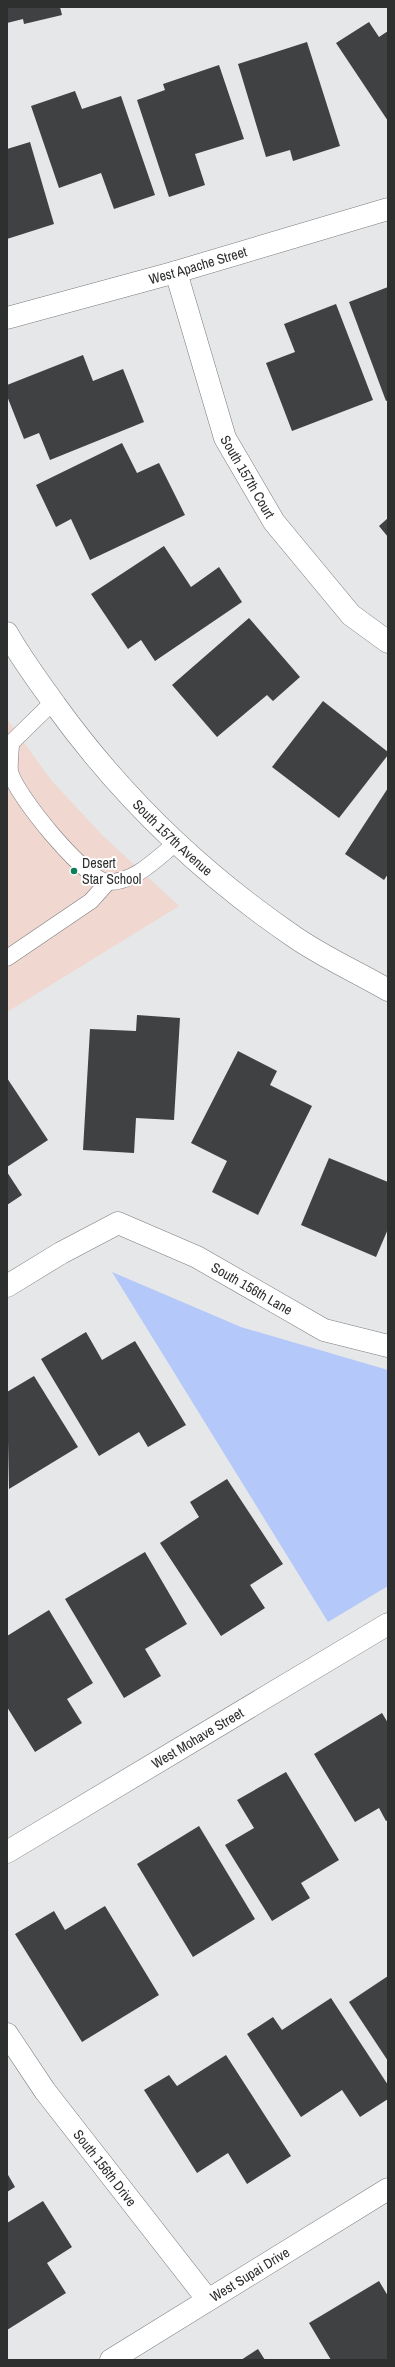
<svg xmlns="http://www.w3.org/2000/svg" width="395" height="2367" font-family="'Archivo Narrow',sans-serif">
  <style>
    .education { fill: #f0d7cf }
    .green { fill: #b4c9f9 }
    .building { fill: #404142 }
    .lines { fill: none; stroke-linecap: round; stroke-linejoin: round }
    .service-casing { stroke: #7b7c7e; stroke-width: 17 }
    .minor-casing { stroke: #7b7c7e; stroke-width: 23 }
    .tertiary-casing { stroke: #7b7c7e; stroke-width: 23 }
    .service { stroke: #fff; stroke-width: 16 }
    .minor { stroke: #fff; stroke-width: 22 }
    .tertiary { stroke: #fff; stroke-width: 22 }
    .poi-dot { fill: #0c7e5a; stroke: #fff; stroke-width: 1.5 }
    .labels { text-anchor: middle; stroke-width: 4; stroke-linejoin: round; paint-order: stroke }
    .street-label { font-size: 14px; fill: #2e2f2f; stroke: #fff }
    .poi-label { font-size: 14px; fill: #2e2f2f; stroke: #fff; text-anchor: start }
  </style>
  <rect width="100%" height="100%" fill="#e6e7e9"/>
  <!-- education -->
  <path class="education" d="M7 719 51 780 103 836 179 906 7 1012Z"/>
  <!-- green -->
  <path class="green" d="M112 1272 241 1327 388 1370V1586L328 1622Z"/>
  <!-- building -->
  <g class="building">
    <path d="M7 7H60L62 15 24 24 23 19 7 23Z"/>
    <path d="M369 22 379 37 388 31V121L336 43Z"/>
    <path d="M307 42 340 146 293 161 290 150 266 157 238 64Z"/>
    <path d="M219 65 244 139 195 154 205 185 169 197 137 100 165 90 163 84Z"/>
    <path d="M75 91 82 109 121 96 155 195 114 209 101 173 59 188 31 106Z"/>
    <path d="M30 142 54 224 7 239V149Z"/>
    <path d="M388 287V400L386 401 349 302Z"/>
    <path d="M336 304 373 400 292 431 266 363 295 352 284 324Z"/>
    <path d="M83 355 93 381 123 369 144 422 50 460 39 433 24 439 7 396V385Z"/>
    <path d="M122 443 137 473 159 463 185 515 90 560 71 519 56 527 36 485Z"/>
    <path d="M388 518V537L379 526Z"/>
    <path d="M164 546 191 587 219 567 242 602 155 661 141 640 128 649 91 594Z"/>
    <path d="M249 618 300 677 273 701 267 695 217 737 172 685Z"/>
    <path d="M323 701 388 752V755L339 818 272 767Z"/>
    <path d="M388 788V874L384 880 345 854Z"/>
    <path d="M137 1015 180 1018 174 1120 136 1118 134 1153 83 1150 90 1029 136 1031Z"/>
    <path d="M238 1051 277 1071 270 1085 312 1106 258 1215 212 1192 227 1161 191 1143Z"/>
    <path d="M7 1078 48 1140 7 1167Z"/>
    <path d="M329 1158 388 1182V1229L376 1257 301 1225Z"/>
    <path d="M7 1172 22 1195 7 1205Z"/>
    <path d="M86 1332 102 1360 135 1341 186 1425 148 1447 139 1432 99 1456 41 1359Z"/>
    <path d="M34 1376 78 1447 9 1489 7 1392Z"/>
    <path d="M227 1479 283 1564 250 1585 265 1608 221 1636 160 1543 199 1517 190 1502Z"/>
    <path d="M145 1552 187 1624 145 1649 161 1676 124 1698 65 1599Z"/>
    <path d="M49 1610 93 1683 67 1699 82 1723 35 1752 7 1707V1636Z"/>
    <path d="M382 1713 388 1723V1820L386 1821 379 1808 355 1822 314 1754Z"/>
    <path d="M286 1772 339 1860 301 1883 310 1898 272 1921 225 1845 254 1828 237 1800Z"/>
    <path d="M199 1826 255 1919 193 1957 137 1864Z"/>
    <path d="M105 1906 159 1995 82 2042 15 1934 54 1911 65 1930Z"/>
    <path d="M388 1976V2061L349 2002Z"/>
    <path d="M331 1998 388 2085V2099L360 2117 342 2090 301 2117 247 2034 273 2017 282 2030Z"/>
    <path d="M226 2055 291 2156 247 2184 228 2153 197 2173 144 2090 169 2075 177 2086Z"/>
    <path d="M7 2173 15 2187 7 2192Z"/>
    <path d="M43 2201 72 2247 47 2263 66 2293 7 2330V2223Z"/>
    <path d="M379 2281 388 2296V2360H331L309 2323Z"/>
    <path d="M258 2349 265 2360H241Z"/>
  </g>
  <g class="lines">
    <!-- service casing -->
    <g class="service-casing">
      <g id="service">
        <path d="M53 702 11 743C11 752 9 763 10 771 14 793 87 883 109 882 135 882 156 859 176 843"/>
        <path d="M7 958 91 901 107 883"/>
      </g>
    </g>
    <!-- minor casing -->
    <g class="minor-casing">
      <g id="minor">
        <path id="s1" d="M176 272 225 438 274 522 351 615 388 642"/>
        <path id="s2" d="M7 318 176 272 388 209"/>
        <path id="s3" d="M7 1286 61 1253 118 1223 197 1257 324 1330 388 1346"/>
        <path id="s4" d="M7 1852 388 1624"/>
        <path id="s5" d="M7 2034 45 2091 208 2300"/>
        <path id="s6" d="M111 2360 388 2189"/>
      </g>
    </g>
    <!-- tertiary casing -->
    <g class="tertiary-casing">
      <g id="tertiary">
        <path id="s7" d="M7 633C21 658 39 682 56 706 121 796 201 873 293 936 323 957 357 972 388 990"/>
      </g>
    </g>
    <!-- service -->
    <use href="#service" class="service"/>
    <!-- minor -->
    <use href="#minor" class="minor"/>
    <!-- tertiary -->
    <use href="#tertiary" class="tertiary"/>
  </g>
  <!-- markers -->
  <circle class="poi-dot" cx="74" cy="871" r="4"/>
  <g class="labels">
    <!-- street labels -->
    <g class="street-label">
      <text dy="5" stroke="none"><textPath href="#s2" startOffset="198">West Apache Street</textPath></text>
      <text dy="5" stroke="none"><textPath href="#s1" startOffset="218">South 157th Court</textPath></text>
      <text dy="5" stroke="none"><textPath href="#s7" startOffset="264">South 157th Avenue</textPath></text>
      <text dy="5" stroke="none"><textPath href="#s3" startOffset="277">South 156th Lane</textPath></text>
      <text dy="5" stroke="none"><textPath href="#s4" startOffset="222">West Mohave Street</textPath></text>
      <text dy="5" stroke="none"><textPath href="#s5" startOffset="166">South 156th Drive</textPath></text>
      <text dy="5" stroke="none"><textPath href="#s6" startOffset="163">West Supai Drive</textPath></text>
    </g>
    <!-- poi labels -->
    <g class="poi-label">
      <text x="82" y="868">Desert<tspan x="82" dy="16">Star School</tspan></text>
    </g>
  </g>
  <!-- border -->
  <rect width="395" height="2367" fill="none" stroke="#2e2f2f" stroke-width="16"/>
</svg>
